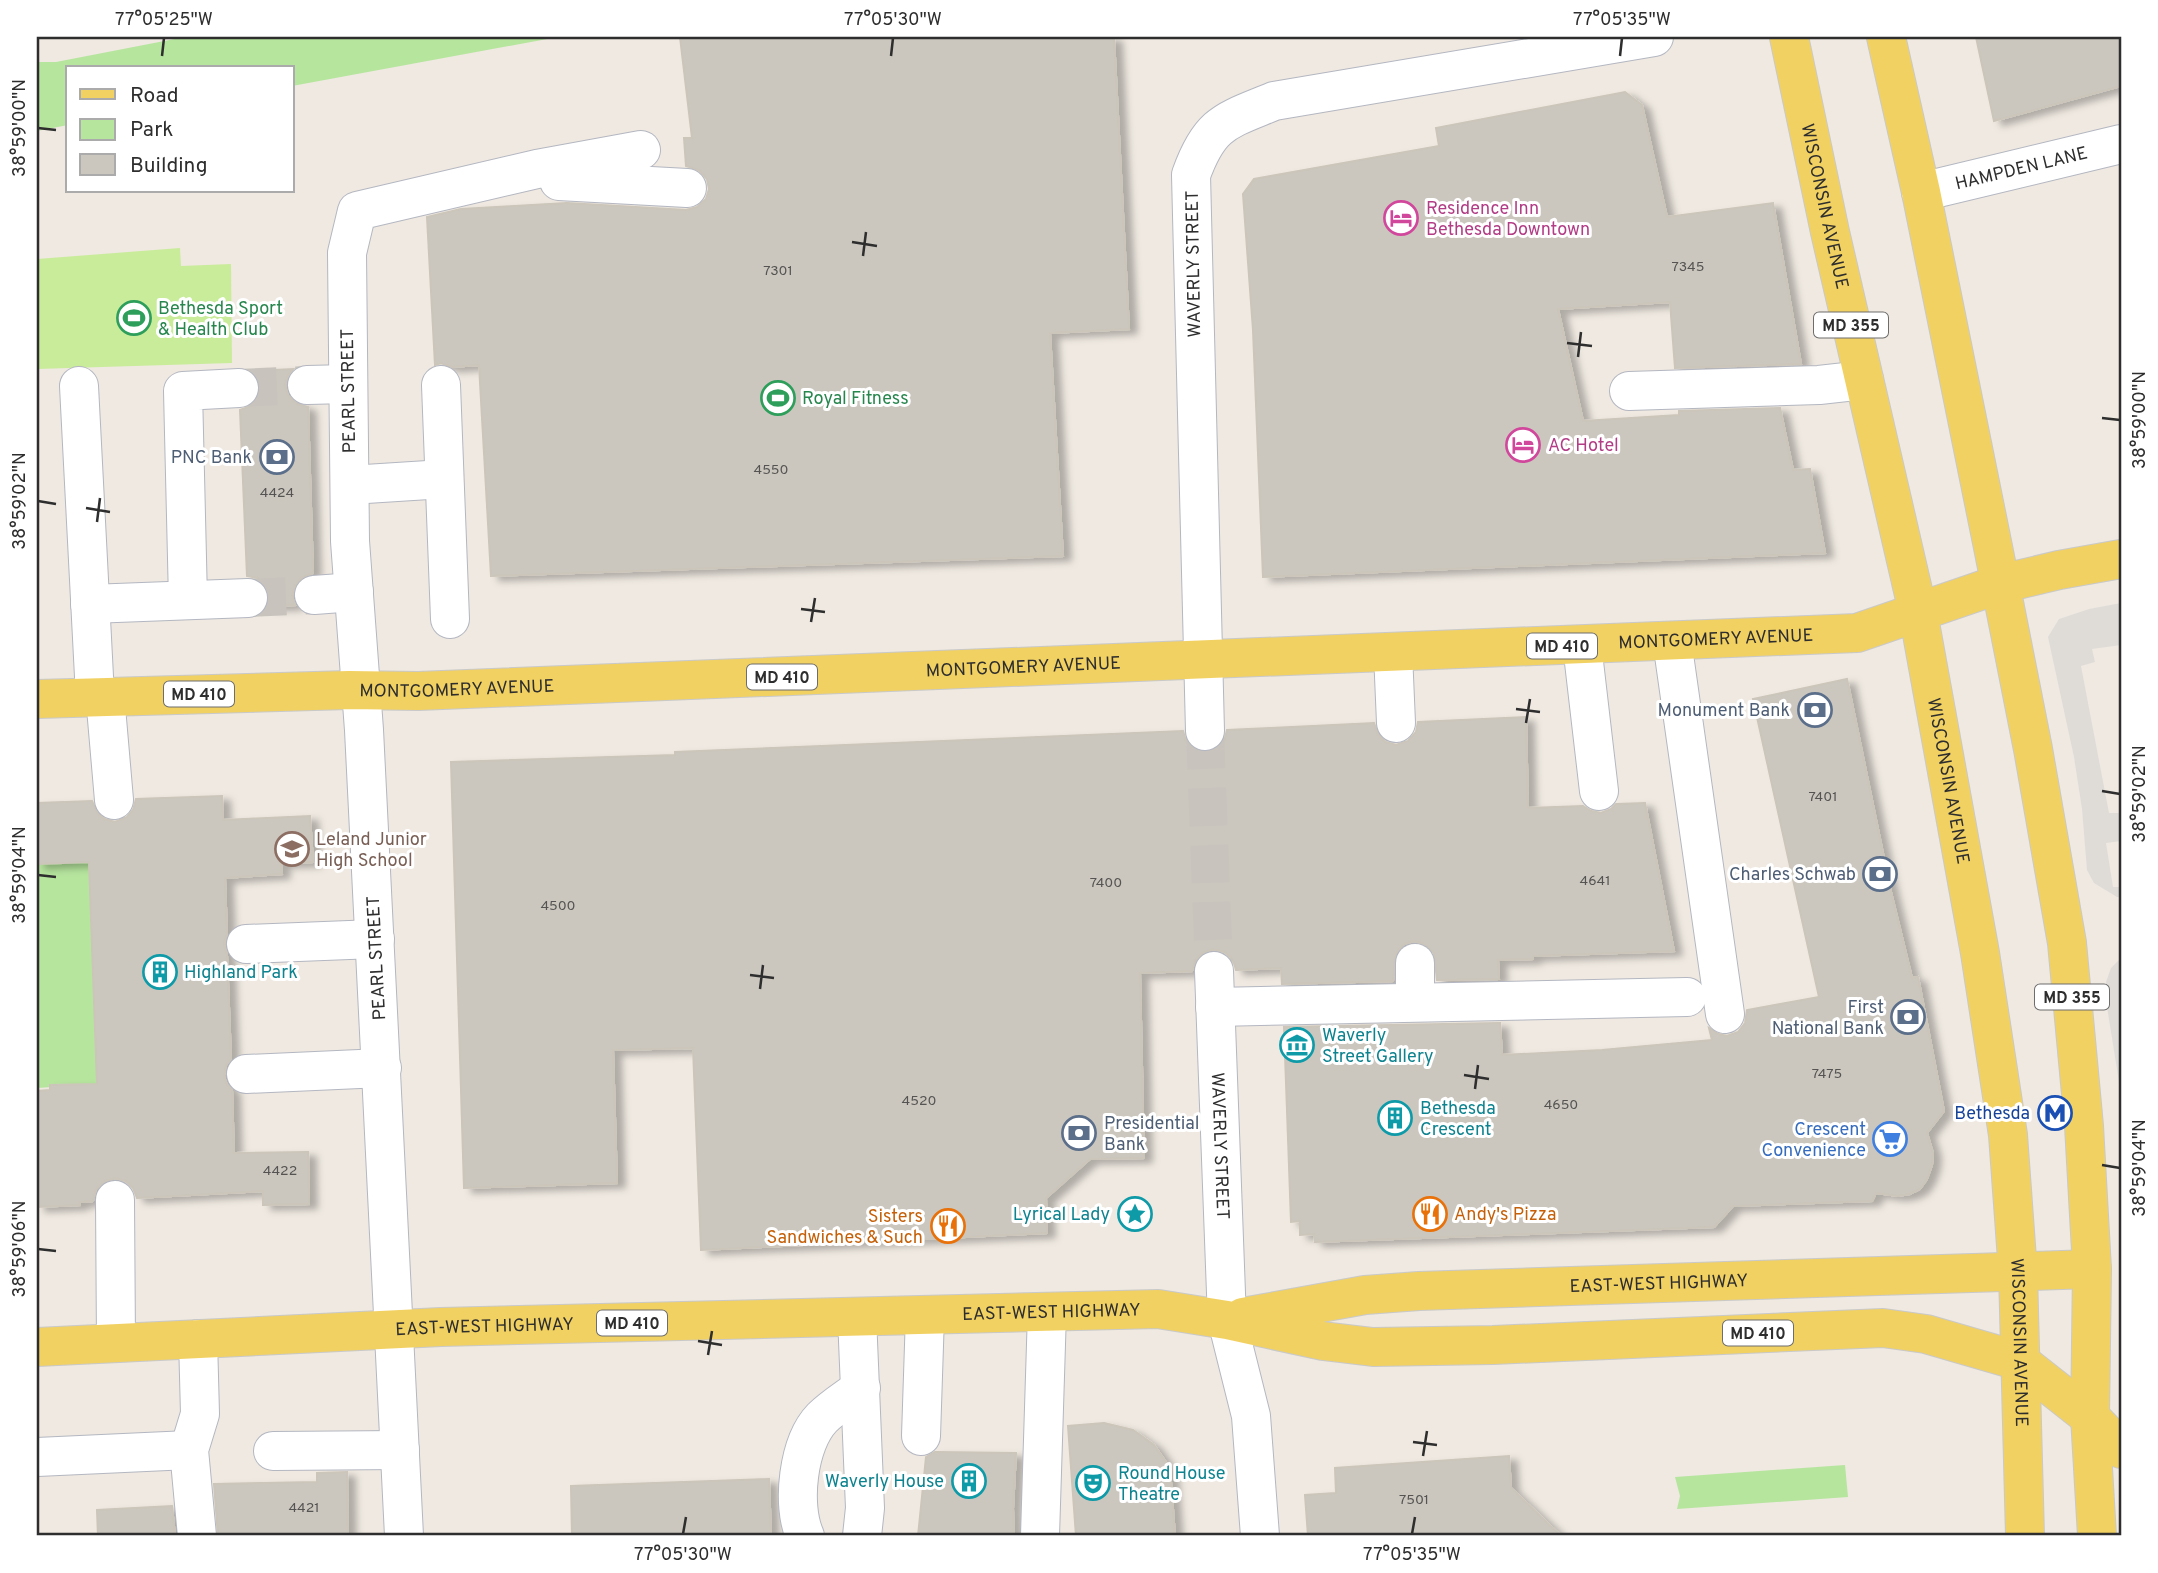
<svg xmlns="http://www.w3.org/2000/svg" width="2158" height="1573" font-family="Overpass,sans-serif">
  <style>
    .green { fill: #b6e59e }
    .pitch { fill: #c9ec9a }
    .plaza { fill: #dfdcd8 }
    .building { fill: #cbc7bf; stroke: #cbc5ba; stroke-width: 2; filter: url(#shadow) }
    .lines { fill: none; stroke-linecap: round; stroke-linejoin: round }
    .minor-tunnel { stroke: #c8c4bd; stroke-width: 38; stroke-dasharray: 38 19; stroke-linecap: butt }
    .minor-casing { stroke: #b4b7c1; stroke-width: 40 }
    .major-casing { stroke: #c9c9c9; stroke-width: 40 }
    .minor { stroke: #fff; stroke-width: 38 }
    .major { stroke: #f2d163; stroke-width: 38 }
    .ticks { fill: none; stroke: #2e2e2e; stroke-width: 2.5 }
    .labels { text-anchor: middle; stroke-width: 6; stroke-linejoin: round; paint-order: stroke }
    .number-label { font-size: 14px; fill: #555452 }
    .shield { fill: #fff; stroke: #6d6d6d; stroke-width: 2 }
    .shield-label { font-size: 16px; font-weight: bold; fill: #2e2e2e }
    .street-label { font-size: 18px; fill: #2e2e2e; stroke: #fff }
    .hotel-label { font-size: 18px; fill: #b23c85; stroke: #fff; text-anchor: start }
    .leisure-label { font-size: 18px; fill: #27864d; stroke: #fff; text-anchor: start }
    .service-label { font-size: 18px; fill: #4e5e75; stroke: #fff; text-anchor: end }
    .education-label { font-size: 18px; fill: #785e54; stroke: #fff; text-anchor: start }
    .culture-label { font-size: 18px; fill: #0d838f; stroke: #fff; text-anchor: start }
    .transit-label { font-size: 18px; fill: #164399; stroke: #fff; text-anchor: end }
    .shop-label { font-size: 18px; fill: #366cbe; stroke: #fff; text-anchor: end }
    .food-label { font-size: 18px; fill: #c56008; stroke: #fff; text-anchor: start }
    .neatline { fill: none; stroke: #2e2e2e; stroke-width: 2.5 }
    .ticks-label { font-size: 18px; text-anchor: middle; fill: #2e2e2e }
  </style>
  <defs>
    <filter id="shadow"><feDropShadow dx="8" dy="4.5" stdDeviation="3.5" flood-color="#0004"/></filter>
  </defs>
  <rect width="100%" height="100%" fill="#efe9e1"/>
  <!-- green -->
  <g class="green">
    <path d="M185 37H558L292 86V68H68V125L37 131V62H56Z"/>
    <path d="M89 859 97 1084 37 1088V862Z"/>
    <path d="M1845 1465 1848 1497 1677 1509 1680 1496 1675 1477Z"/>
  </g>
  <!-- pitch -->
  <path class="pitch" d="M180 248 181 266 231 264 232 363 37 369V259Z"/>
  <!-- plaza -->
  <g class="plaza">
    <path d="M2121 603V645L2092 649 2095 662 2081 666 2109 813H2121V841L2106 843 2113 887H2121V897H2117L2094 883 2087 870 2082 809 2074 757 2048 637 2059 619 2089 609Z"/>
    <path d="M2121 958V1094L2107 1007 2106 982 2111 968Z"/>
  </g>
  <!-- building -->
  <g class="building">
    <path d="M680 37H1114L1129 329 1050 333 1063 556 491 576 479 365 452 367 441 363 435 365 427 217 461 209 567 203 686 210 697 207 706 199 709 189 707 179 699 170 686 166 684 138H692Z"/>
    <path d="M1976 37H2121V86L1994 121Z"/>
    <path d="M1625 92 1642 105 1667 217 1773 203 1801 364 1675 368 1670 302 1558 309 1583 421 1679 415V411L1780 408 1793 470 1810 469 1825 553 1263 577 1253 330 1243 194 1254 179 1439 146 1436 128Z"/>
    <path d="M293 369 288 375 285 385 288 396 297 404 308 407 313 573 302 577 295 585 292 596 295 605 268 606 270 596 266 586 258 578 247 576 240 410 251 406 259 397 261 386 258 377 252 371Z"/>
    <path d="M1847 679 1891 892 1912 978 1918 977 1944 1111 1927 1133 1933 1153 1932 1165 1927 1179 1920 1189 1910 1194 1898 1196 1876 1193 1872 1201 1733 1206 1714 1227 1315 1242 1314 1234 1300 1235V1221L1291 1222 1284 1027 1500 1023 1502 1055 1602 1050 1712 1040 1709 1028 1718 1034 1727 1036 1738 1032 1745 1023 1747 1010 1819 997 1753 699Z"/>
    <path d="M1526 717 1528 808 1583 806 1591 811 1601 813 1611 809 1616 804 1645 803 1674 951 1533 956V959L1498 960 1499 979 1437 980 1434 953 1425 944 1414 941 1404 944 1396 953 1393 981 1282 984 1281 968 1236 970 1233 960 1225 952 1213 949 1202 953 1195 960 1192 971 1140 973 1144 1158 1090 1159 1046 1198 1047 1233 701 1250 693 1048 613 1050 617 1183 464 1188 451 762 675 755V752L1183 731 1186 742 1194 750 1206 753 1216 750 1224 742 1227 730 1374 723 1378 735 1385 742 1396 745 1408 741 1416 732 1418 722Z"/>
    <path d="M222 796 223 820 310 816 313 862 281 863 282 874 225 878 227 934 224 944 227 955 231 1059 226 1065 224 1076 227 1085 232 1090 234 1153 308 1152 309 1204 263 1205V1191L137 1198 133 1188 126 1181 116 1178 105 1181 96 1189 93 1201 80 1202V1205L37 1207V1091L50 1090V1085L97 1084 89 862 37 864V803L92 801 97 813 104 819 115 822 127 817 133 810 136 799Z"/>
    <path d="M1104 1423 1133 1430 1154 1445 1170 1468 1175 1536H1076L1068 1426Z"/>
    <path d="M935 1452 1016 1453 1013 1509 1014 1536H918L926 1457Z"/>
    <path d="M1509 1456 1511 1488 1561 1536H1308L1305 1495 1336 1493 1335 1468Z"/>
    <path d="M347 1472 348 1536H218L214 1484 317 1482V1473Z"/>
    <path d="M769 1479 771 1536H572L571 1486Z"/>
    <path d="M172 1506 175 1536H98L97 1510Z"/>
  </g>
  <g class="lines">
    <!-- minor-tunnel -->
    <g class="minor-tunnel">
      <path d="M239 388 307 385"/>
      <path d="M248 598 314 595"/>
      <path d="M1205 731 1214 971"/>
    </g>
    <!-- minor casing -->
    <g class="minor-casing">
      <g id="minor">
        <path d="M559 181 687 188"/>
        <path id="s1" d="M1921 192 2121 144"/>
        <path d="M307 385 348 384"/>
        <path d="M441 385 450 619"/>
        <path d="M79 386 95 696"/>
        <path d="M1629 391 1819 385 1864 380"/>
        <path d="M350 485 444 479"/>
        <path d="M314 595 354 592"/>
        <path d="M188 600 183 391 239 388"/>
        <path d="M90 604 248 598"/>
        <path d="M1672 641 1725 1014"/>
        <path d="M1582 645 1599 791"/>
        <path d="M1393 653 1396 723"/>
        <path d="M105 696 114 800"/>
        <path d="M1205 731 1191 175C1210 122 1226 121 1274 101L1654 37"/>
        <path d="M246 944 375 939"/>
        <path d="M1415 963V1002"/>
        <path id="s2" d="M1214 971 1227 1320 1251 1416 1260 1536"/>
        <path d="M1215 1007 1687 997"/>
        <path d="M246 1074 382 1068"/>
        <path d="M115 1200 116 1343"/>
        <path d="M857 1317 865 1508 862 1536"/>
        <path d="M921 1436 925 1315"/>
        <path d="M273 1451 400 1450"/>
        <path d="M37 1457 189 1450"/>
        <path d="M197 1536 189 1450 200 1414 198 1339"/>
        <path d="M404 1536 364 730 350 541 347 253 357 211 537 169 641 150"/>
        <path d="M805 1536C791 1505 798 1443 822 1418 833 1407 848 1398 861 1388"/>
        <path d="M1040 1536 1047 1312"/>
      </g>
    </g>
    <!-- major casing -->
    <g class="major-casing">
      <g id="major">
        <path id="s3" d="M1789 37 1830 232 1918 612 1980 953 2008 1135 2018 1273 2025 1536"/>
        <path d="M1886 37 1921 192 1993 547 2033 749 2067 943 2084 1126 2092 1269 2090 1417 2097 1536"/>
        <path id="s4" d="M37 699 349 690 418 691 1857 633 2000 584 2059 570 2121 559"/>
        <path id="s5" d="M1243 1317 1365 1295 1419 1291 2092 1269"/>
        <path id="s6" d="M37 1347 441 1327 1158 1309 1227 1320 1323 1341 1373 1347 1493 1345 1883 1328 1926 1334 2019 1361 2090 1417 2121 1449"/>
      </g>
    </g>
    <!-- minor -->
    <use href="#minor" class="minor"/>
    <!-- major -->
    <use href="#major" class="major"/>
  </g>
  <!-- ticks -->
  <path class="ticks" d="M162 56 164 38M891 56 893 38M1620 56 1622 38M38 128 56 130M852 242 877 246M863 256 866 232M1567 343 1592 346M1578 357 1581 332M2102 418 2120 420M38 501 56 504M86 508 110 512M97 522 100 498M801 609 825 612M811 622 815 598M1516 709 1540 712M1526 723 1530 699M2102 791 2120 794M38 875 56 877M750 975 774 978M760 989 763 965M1464 1075 1489 1079M1475 1089 1478 1065M2102 1165 2120 1168M38 1249 56 1251M698 1341 722 1345M708 1355 712 1331M1413 1442 1437 1445M1423 1456 1427 1431M683 1534 686 1517M1412 1534 1415 1517"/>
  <!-- icons -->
  <defs>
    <g id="hotel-ring" transform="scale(1.75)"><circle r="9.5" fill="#fff" stroke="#d1479c" stroke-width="1.5"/><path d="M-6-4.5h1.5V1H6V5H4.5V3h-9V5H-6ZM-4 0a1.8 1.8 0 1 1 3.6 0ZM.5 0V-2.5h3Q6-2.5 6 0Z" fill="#d1479c"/></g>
    <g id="stadium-ring" transform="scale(1.75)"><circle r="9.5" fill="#fff" stroke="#2e9e5b" stroke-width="1.5"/><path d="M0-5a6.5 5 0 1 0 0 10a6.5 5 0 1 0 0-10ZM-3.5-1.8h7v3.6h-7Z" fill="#2e9e5b"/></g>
    <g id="bank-ring" transform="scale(1.75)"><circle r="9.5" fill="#fff" stroke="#5c6f8a" stroke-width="1.5"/><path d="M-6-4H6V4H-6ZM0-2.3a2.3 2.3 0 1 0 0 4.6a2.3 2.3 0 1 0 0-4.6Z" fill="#5c6f8a"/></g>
    <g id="school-ring" transform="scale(1.75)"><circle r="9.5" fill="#fff" stroke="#8d6e63" stroke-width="1.5"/><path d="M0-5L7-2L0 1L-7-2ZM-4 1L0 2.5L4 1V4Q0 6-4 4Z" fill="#8d6e63"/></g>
    <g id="building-ring" transform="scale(1.75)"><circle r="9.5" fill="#fff" stroke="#0f9aa8" stroke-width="1.5"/><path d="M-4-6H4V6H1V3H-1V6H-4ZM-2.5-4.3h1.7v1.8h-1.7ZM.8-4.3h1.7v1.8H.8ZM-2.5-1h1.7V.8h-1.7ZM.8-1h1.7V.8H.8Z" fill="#0f9aa8"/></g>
    <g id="museum-ring" transform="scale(1.75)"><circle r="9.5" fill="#fff" stroke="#0f9aa8" stroke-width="1.5"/><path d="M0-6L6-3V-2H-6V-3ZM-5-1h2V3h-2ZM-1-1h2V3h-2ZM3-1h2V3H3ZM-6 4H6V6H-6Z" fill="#0f9aa8"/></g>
    <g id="metro-ring" transform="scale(1.75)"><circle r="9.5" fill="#fff" stroke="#1a4fb4" stroke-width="1.5"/><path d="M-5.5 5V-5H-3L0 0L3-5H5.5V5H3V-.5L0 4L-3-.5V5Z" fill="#1a4fb4"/></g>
    <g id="supermarket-ring" transform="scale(1.75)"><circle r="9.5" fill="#fff" stroke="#3f7fe0" stroke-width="1.5"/><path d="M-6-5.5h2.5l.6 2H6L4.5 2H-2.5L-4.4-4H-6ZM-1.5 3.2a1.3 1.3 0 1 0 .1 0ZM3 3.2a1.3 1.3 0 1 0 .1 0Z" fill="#3f7fe0"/></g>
    <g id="sight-ring" transform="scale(1.75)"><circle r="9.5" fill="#fff" stroke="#0f9aa8" stroke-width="1.5"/><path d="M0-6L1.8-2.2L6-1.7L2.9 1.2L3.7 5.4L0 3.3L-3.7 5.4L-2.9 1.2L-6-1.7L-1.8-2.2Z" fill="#0f9aa8"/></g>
    <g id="restaurant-ring" transform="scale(1.75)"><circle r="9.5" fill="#fff" stroke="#e8710a" stroke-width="1.5"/><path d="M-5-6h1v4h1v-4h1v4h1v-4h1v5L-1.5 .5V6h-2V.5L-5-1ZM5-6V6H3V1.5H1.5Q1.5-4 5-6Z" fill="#e8710a"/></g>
    <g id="theatre-ring" transform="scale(1.75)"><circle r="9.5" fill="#fff" stroke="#0f9aa8" stroke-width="1.5"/><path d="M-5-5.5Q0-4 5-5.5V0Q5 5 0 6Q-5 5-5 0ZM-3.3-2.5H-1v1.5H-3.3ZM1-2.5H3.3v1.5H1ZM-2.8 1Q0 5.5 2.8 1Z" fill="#0f9aa8"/></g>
  </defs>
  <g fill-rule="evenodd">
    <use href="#hotel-ring" x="1401" y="218"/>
    <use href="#stadium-ring" x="134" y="318"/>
    <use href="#stadium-ring" x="778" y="398"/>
    <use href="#hotel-ring" x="1523" y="445"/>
    <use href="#bank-ring" x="277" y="457"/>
    <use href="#bank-ring" x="1815" y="710"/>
    <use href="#school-ring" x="292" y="849"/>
    <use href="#bank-ring" x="1880" y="874"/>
    <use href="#building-ring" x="160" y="972"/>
    <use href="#bank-ring" x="1908" y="1017"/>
    <use href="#museum-ring" x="1297" y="1045"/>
    <use href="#metro-ring" x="2055" y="1113"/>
    <use href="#building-ring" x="1395" y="1118"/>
    <use href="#bank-ring" x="1079" y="1133"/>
    <use href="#supermarket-ring" x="1890" y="1139"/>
    <use href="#sight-ring" x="1135" y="1214"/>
    <use href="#restaurant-ring" x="1430" y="1214"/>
    <use href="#restaurant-ring" x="948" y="1226"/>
    <use href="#building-ring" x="969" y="1481"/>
    <use href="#theatre-ring" x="1093" y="1483"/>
  </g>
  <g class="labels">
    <!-- number labels -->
    <g class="number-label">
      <text x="1688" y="271">7345</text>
      <text x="778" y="275">7301</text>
      <text x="771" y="474">4550</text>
      <text x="277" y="497">4424</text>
      <text x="1823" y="801">7401</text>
      <text x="1595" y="885">4641</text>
      <text x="1106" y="887">7400</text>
      <text x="558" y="910">4500</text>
      <text x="1827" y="1078">7475</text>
      <text x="919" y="1105">4520</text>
      <text x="1561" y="1109">4650</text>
      <text x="280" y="1175">4422</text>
      <text x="1414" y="1504">7501</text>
      <text x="304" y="1512">4421</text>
    </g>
    <!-- shield labels -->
    <g class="shield">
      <rect x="1814" y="312.5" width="74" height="25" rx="5"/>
      <rect x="1527" y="633.5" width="70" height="25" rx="5"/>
      <rect x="747" y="664.5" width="70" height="25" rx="5"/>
      <rect x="164" y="681.5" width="70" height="25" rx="5"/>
      <rect x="2035" y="984.5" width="74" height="25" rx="5"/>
      <rect x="597" y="1310.5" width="70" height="25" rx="5"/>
      <rect x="1723" y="1320.5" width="70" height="25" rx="5"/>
    </g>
    <g class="shield-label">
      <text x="1851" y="331">MD 355</text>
      <text x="1562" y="652">MD 410</text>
      <text x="782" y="683">MD 410</text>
      <text x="199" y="700">MD 410</text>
      <text x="2072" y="1003">MD 355</text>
      <text x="632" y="1329">MD 410</text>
      <text x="1758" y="1339">MD 410</text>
    </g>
    <!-- street labels -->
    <g class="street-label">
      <text dy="6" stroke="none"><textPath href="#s1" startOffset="103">HAMPDEN LANE</textPath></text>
      <text dy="6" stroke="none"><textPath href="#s3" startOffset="173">WISCONSIN AVENUE</textPath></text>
      <text transform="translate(1193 264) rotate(-91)" y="6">WAVERLY STREET</text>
      <text transform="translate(348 391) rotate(-91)" y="6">PEARL STREET</text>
      <text dy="6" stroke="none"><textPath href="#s4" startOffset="1680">MONTGOMERY AVENUE</textPath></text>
      <text dy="6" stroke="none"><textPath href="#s4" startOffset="987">MONTGOMERY AVENUE</textPath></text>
      <text dy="6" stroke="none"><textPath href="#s4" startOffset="420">MONTGOMERY AVENUE</textPath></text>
      <text dy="6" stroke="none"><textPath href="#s3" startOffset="761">WISCONSIN AVENUE</textPath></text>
      <text transform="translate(376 958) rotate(-93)" y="6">PEARL STREET</text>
      <text dy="6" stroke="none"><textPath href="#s2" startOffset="175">WAVERLY STREET</textPath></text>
      <text dy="6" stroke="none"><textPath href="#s5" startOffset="418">EAST-WEST HIGHWAY</textPath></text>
      <text dy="6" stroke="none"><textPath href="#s6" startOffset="1015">EAST-WEST HIGHWAY</textPath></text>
      <text dy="6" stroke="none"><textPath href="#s6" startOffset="448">EAST-WEST HIGHWAY</textPath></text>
      <text dy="6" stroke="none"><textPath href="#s3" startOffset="1328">WISCONSIN AVENUE</textPath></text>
    </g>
    <!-- hotel labels -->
    <g class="hotel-label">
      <text x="1426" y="214">Residence Inn<tspan x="1426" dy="21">Bethesda Downtown</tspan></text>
      <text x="1548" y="451">AC Hotel</text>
    </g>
    <!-- leisure labels -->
    <g class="leisure-label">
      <text x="158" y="314">Bethesda Sport<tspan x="158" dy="21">&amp; Health Club</tspan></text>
      <text x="802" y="404">Royal Fitness</text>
    </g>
    <!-- service labels -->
    <g class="service-label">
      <text x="252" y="463">PNC Bank</text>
      <text x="1790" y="716">Monument Bank</text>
      <text x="1856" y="880">Charles Schwab</text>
      <text x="1884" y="1013">First<tspan x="1884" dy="21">National Bank</tspan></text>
      <text x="1104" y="1129" text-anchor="start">Presidential<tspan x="1104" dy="21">Bank</tspan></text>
    </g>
    <!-- education labels -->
    <g class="education-label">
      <text x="316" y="845">Leland Junior<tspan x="316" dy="21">High School</tspan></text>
    </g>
    <!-- culture labels -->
    <g class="culture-label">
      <text x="184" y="978">Highland Park</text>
      <text x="1322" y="1041">Waverly<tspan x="1322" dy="21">Street Gallery</tspan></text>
      <text x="1420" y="1114">Bethesda<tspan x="1420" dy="21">Crescent</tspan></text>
      <text x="1110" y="1220" text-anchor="end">Lyrical Lady</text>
      <text x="1118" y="1479">Round House<tspan x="1118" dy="21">Theatre</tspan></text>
      <text x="944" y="1487" text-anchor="end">Waverly House</text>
    </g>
    <!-- transit labels -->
    <g class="transit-label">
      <text x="2030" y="1119">Bethesda</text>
    </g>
    <!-- shop labels -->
    <g class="shop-label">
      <text x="1866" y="1135">Crescent<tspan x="1866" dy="21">Convenience</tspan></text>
    </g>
    <!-- food labels -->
    <g class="food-label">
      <text x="1454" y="1220">Andy's Pizza</text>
      <text x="923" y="1222" text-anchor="end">Sisters<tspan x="923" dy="21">Sandwiches &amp; Such</tspan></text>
    </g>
  </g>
  <!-- border -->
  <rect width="2158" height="1573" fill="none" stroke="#ffffff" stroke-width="77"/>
  <!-- legend -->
  <rect x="66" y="66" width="228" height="126" fill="#ffffff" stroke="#ababab" stroke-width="2"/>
  <rect x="80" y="89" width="35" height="10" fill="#f2d163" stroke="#ababab" stroke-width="2"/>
  <text x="130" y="102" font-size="21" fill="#2e2e2e">Road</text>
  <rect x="80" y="119" width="35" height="21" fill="#b6e59e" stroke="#ababab" stroke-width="2"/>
  <text x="130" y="136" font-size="21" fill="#2e2e2e">Park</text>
  <rect x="80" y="154" width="35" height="21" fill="#cbc7bf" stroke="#ababab" stroke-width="2"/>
  <text x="130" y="172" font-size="21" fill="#2e2e2e">Building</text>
  <rect x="38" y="38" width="2082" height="1496" class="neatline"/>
  <g class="ticks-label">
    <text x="164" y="25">77°05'25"W</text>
    <text x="893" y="25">77°05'30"W</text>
    <text x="1622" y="25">77°05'35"W</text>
    <text transform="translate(19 128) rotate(-90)" y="6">38°59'00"N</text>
    <text transform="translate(2139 420) rotate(-90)" y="6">38°59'00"N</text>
    <text transform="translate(19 501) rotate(-90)" y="6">38°59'02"N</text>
    <text transform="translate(2139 794) rotate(-90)" y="6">38°59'02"N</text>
    <text transform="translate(19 875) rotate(-90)" y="6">38°59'04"N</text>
    <text transform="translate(2139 1168) rotate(-90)" y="6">38°59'04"N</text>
    <text transform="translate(19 1249) rotate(-90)" y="6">38°59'06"N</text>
    <text x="683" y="1560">77°05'30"W</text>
    <text x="1412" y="1560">77°05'35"W</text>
  </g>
</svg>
